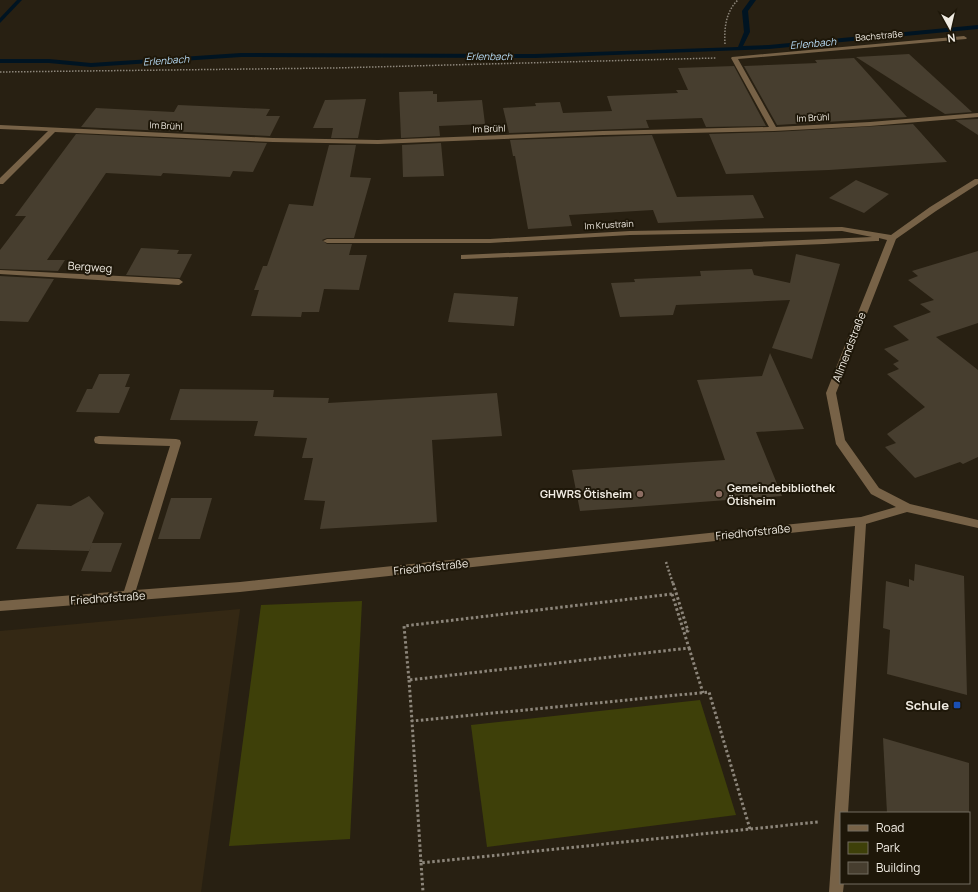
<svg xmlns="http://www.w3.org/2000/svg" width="978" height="892" font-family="Manrope,sans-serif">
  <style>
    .built { fill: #342814 }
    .green { fill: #3e4009 }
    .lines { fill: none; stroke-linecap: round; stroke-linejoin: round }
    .stream { fill: #001422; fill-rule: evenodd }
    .building { fill: #473e2f }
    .path-far2 { stroke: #8d867b; stroke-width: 1.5; stroke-dasharray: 1.5 1.5; stroke-linecap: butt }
    .path-far1 { stroke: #8d867b; stroke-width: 2.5; stroke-dasharray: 2 2; stroke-linecap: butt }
    .path { stroke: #8d867b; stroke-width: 3; stroke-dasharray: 2.5 2.5; stroke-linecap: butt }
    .minor { fill: #776247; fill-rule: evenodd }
    .education-dot { fill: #8d6e63; stroke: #1e1709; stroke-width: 1.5 }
    .transit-dot { fill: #1a4fb4; stroke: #1e1709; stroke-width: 1.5 }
    .labels { text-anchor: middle; stroke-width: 4; stroke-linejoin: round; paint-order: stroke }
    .far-street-label { font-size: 9px; fill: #f0ebe2; stroke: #1e1709 }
    .far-water-label { font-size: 10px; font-style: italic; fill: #b9def9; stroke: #1e1709 }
    .street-label { font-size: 11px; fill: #f0ebe2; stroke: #1e1709 }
    .poi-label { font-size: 11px; font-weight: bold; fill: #f0ebe2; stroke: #1e1709; text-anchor: start }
    .near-poi-label { font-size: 13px; font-weight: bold; fill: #f0ebe2; stroke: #1e1709; text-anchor: end }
  </style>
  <rect width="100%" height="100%" fill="#282012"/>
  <!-- built -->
  <path class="built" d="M240 609 201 892H0V631Z"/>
  <!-- green -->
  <g class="green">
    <path d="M362 601 350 839 229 846 261 605Z"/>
    <path d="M700 700 736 815 487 847 471 725Z"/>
  </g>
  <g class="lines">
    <!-- stream -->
    <g class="stream">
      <path d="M17 0H22L0 23V18Z"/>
      <path d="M750 0H756L748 11 750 32 743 46 769 45 978 25V29L769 49 535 58 241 57 91 67 49 63H0V59H49L91 63 241 53 535 54 738 47 744 32 742 11Z"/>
    </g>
  </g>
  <!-- building -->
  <g class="building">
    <path d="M909 54 972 112 945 114 856 57Z"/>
    <path d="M854 58 907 117 777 125 744 66 817 63 815 60Z"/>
    <path d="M734 66 766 126 706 127 702 118 646 120 649 128 509 133 503 108 536 106 535 103 560 102 563 113 612 111 607 96 678 93 676 90H688L678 68Z"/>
    <path d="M433 91V94H437V102L482 100 485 124 439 126 440 136 401 138 399 92Z"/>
    <path d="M366 99 358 138H331L333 128H313L325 100Z"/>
    <path d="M178 105 270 109 266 116H280L270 136 81 127 96 108 174 112Z"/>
    <path d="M978 119V135L955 120Z"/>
    <path d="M913 124 947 162 829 170 726 174 709 134 774 132Z"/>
    <path d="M76 134 267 143 253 172 233 171 230 177 163 173 161 176 106 173 47 260H65L58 271 0 269V250L26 216H15Z"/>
    <path d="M652 135 677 197 753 195 764 218 658 223 653 210 569 215 572 226 528 229 515 156H513L510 140Z"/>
    <path d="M441 143 444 176 403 177 402 145Z"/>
    <path d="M329 145H356L350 177 371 178 354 238H327L322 240 327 244H352L349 255H367L359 290 324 289 319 312H302L301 317 251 316 259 290H254L263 266H267L289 204 313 206Z"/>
    <path d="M856 180 889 194 864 213 829 198Z"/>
    <path d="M141 248 179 250 177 254H192L180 278 126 275Z"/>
    <path d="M978 251V323L936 337 978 370V457L963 464 960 462 915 478 885 447 896 443 887 434 925 407 887 374 899 369 893 364 899 361 884 349 909 340 893 326 931 312 920 304 934 300 908 280 918 276 912 271Z"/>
    <path d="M796 254 840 264 812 359 772 348 790 300 676 305 673 315 620 317 611 283 635 282 634 279 701 276 700 271 752 269 754 275 790 283Z"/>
    <path d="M0 276 54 279 28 322 0 321Z"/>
    <path d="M454 293 518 297 514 326 448 322Z"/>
    <path d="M770 353 804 429 756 432 782 496 580 511 572 470 725 460 697 380 762 376Z"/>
    <path d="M99 374H130L125 387H130L119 413 76 412 87 389H92Z"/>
    <path d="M180 389 274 390 273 397 329 398 328 403 497 393 502 436 432 440 437 522 320 529 325 501 304 500 313 458H302L307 438 254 436 258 421 170 420Z"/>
    <path d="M89 496 104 513 92 543H122L111 572 81 571 92 544 89 551 16 549 37 504 71 506Z"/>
    <path d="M171 498H212L200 539H158Z"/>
    <path d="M915 564 964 576 967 695 887 674 890 630 883 628 886 581 909 587V579L914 581Z"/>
    <path d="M883 738 969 763V813H887Z"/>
  </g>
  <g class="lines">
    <!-- path-far2 -->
    <g class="path-far2">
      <path d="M725 44C724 28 726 11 738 0"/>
      <path d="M0 72 334 68 716 58"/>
    </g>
    <!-- path-far1 -->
    <path class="path-far1" d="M666 562 673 584"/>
    <!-- path -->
    <g class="path">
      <path d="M673 583 688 631H684"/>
      <path d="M672 594 689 648 409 680 404 626Z"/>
      <path d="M689 648 703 693"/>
      <path d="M409 680 412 721"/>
      <path d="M750 829 709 692 412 721 421 863 818 822"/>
      <path d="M421 863 423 892"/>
    </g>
    <!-- minor -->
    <g class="minor">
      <path d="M964 36 967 38 966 39 738 59 776 127 870 122 978 113V117L870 126 774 131 603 135 378 144 273 142 55 132 3 184H0V178L48 131 0 129V125L273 138 378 140 603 131 769 127 731 58 732 57Z"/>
      <path d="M975 179H978V184L936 211 896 239 836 393 845 440 879 488 910 504 978 520V528L907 512 866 524 848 813H841V883H844L843 892H829L855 526 240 592 0 611V601L124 591 170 446 99 444 95 443 94 440 95 437 99 436 176 439 180 440 181 443 136 590 240 582 861 517 896 507 871 494 836 444 826 393 887 240 879 238V241H876L824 244 464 259H461V255L872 237 842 231 630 235 490 243H327L323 241 327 239H490L630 231 842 227 891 235 930 207Z"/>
      <path d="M0 270 179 279 183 282 179 285 0 274Z"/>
    </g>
  </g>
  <!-- markers -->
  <g class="education-dot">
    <circle cx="640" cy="494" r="4"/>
    <circle cx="719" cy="494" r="4"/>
  </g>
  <rect class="transit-dot" x="953" y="701" width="8" height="8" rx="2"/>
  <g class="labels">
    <!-- far-street labels -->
    <g class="far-street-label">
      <text transform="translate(879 36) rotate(-5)" y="3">Bachstraße</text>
      <text transform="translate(813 118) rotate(-3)" y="3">Im Brühl</text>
      <text transform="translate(166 126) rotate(3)" y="3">Im Brühl</text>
      <text transform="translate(489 129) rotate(-2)" y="3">Im Brühl</text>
      <text transform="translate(609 225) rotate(-3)" y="3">Im Krustrain</text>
    </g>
    <!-- far-water labels -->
    <g class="far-water-label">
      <text transform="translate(813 43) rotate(-5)" y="4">Erlenbach</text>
      <text x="489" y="60">Erlenbach</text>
      <text transform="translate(166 60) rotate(-4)" y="4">Erlenbach</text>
    </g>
    <!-- street labels -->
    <g class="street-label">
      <text transform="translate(90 267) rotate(4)" y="4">Bergweg</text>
      <text transform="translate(849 347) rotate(-69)" y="4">Allmendstraße</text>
      <text transform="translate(753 532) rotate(-6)" y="4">Friedhofstraße</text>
      <text transform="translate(431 567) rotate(-6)" y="4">Friedhofstraße</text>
      <text transform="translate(108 598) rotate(-4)" y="4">Friedhofstraße</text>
    </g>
    <!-- poi labels -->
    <g class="poi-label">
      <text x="727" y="492">Gemeindebibliothek<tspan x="727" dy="13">Ötisheim</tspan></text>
      <text x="632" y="498" text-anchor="end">GHWRS Ötisheim</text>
    </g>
    <!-- near-poi labels -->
    <g class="near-poi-label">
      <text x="949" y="710">Schule</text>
    </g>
  </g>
  <!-- legend -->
  <rect x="840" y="812" width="130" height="72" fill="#1e1709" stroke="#726c60"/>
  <rect x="848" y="825" width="20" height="6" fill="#776247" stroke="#726c60"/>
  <text x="876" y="832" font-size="12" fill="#f0ebe2">Road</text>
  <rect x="848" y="842" width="20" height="12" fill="#3e4009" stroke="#726c60"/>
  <text x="876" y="852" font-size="12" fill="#f0ebe2">Park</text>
  <rect x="848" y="862" width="20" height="12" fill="#473e2f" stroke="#726c60"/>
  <text x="876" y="872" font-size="12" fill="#f0ebe2">Building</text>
  <!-- north arrow -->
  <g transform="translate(950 28) rotate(172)" stroke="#1e1709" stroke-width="3" paint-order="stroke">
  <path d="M0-3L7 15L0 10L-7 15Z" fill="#f0ebe2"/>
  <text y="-6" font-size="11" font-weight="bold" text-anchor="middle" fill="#f0ebe2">N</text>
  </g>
</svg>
